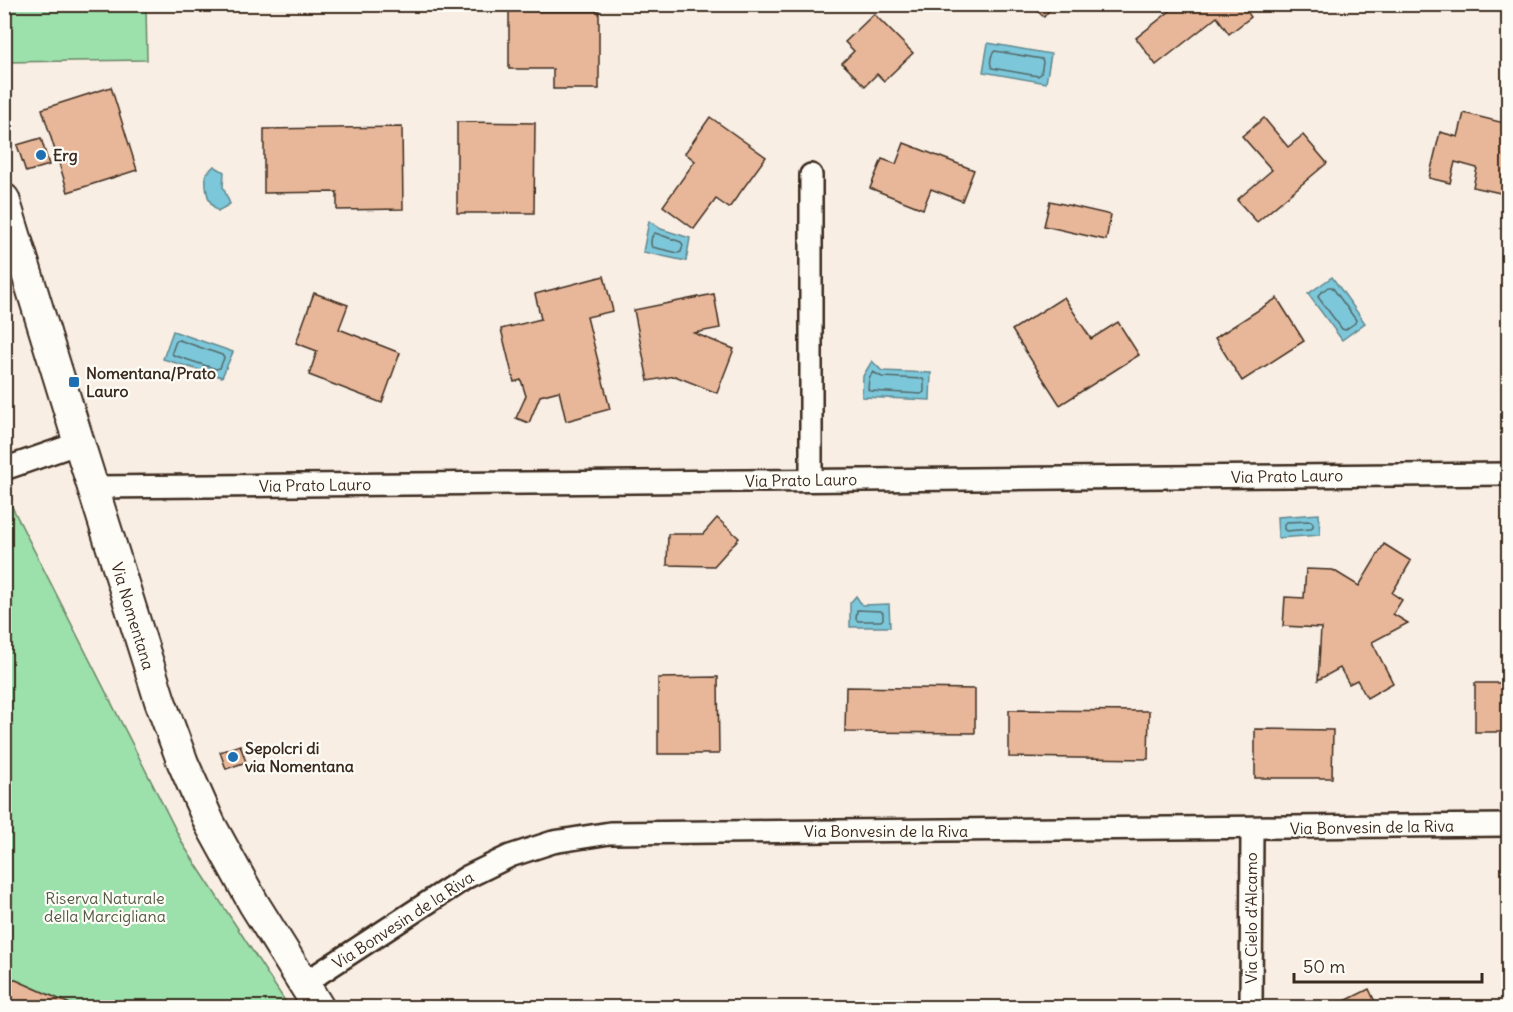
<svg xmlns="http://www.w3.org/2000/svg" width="1513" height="1012" font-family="Delius,sans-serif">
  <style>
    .green { fill: #9ce0ac; stroke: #6c8565; stroke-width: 1.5 }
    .water { fill: #7bc7da; stroke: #61888f; stroke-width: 1.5 }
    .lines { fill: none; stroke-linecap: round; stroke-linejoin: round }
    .shore { stroke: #556969; stroke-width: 1.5 }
    .building { fill: #e8b799; stroke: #3b2a1e; stroke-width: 1.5 }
    .minor-casing { stroke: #3b2a1e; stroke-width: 26 }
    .secondary-casing { stroke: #3b2a1e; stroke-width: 34 }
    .minor { stroke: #fdfcf7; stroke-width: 21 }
    .secondary { stroke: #fdfcf7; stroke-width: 30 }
    .poi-dot { fill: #1f6fb2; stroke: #fdfcf7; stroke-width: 2 }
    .labels { text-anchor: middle; stroke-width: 4.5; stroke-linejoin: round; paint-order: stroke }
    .poi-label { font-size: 16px; font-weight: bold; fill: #3b2a1e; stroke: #fdfcf7; text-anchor: start }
    .street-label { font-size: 16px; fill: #3b2a1e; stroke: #fdfcf7 }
    .park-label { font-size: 16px; fill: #535842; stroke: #fdfcf7 }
  </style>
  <rect width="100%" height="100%" fill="#f9eee4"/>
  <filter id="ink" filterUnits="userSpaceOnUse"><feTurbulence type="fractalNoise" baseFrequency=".0167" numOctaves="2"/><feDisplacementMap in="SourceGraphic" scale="12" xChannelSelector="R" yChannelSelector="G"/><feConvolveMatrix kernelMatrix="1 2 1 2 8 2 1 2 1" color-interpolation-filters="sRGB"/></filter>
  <g filter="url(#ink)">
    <!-- green -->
    <g class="green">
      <path d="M4 5H146L147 60 5 62Z"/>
      <path d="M4 491 184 846 289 1007H5Z"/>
    </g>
    <!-- water -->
    <g class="water">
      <path d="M988 43 1051 54 1046 83 983 72Z"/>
      <path d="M214 166 224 172 223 187 230 204 218 211C206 202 205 187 206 174Z"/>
      <path d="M649 221 661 229 690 238 686 261 643 252Z"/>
      <path d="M1332 277 1365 323 1342 340 1308 294Z"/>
      <path d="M173 331 233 352 222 377 163 359Z"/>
      <path d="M872 361 882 371 931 373 930 400 862 397 863 376Z"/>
      <path d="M1319 514 1320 535 1278 538 1277 517Z"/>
      <path d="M856 596 862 605 889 604 890 627H850V603Z"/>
    </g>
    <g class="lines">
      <!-- shore -->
      <g class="shore">
        <path d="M995 51 1042 59 1043 62 1041 74 1038 76 992 68C989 64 991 53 995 51Z"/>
        <path d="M655 233 681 242 683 245 681 252 678 253 652 247C650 244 651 235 655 233Z"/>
        <path d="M1328 287H1332L1356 320 1355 323 1345 330 1342 329 1318 297 1319 294Z"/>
        <path d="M179 340 222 355 224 358 220 368 216 369 173 355 172 352 176 341Z"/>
        <path d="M873 372 882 377 923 379 924 381V392L921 394 870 391 868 389 869 378Z"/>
        <path d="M1311 521 1313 523V526L1311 529 1286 531 1284 529V524L1286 522Z"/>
        <path d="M857 610 881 611 883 613V619L881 621H858L856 619Z"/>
      </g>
    </g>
    <!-- building -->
    <g class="building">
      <path d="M1029 4H1054L1044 17Z"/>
      <path d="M1179 4H1242L1251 17 1229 34 1217 17 1156 65 1136 38Z"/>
      <path d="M509 11H599V89H553V69H509Z"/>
      <path d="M874 14 913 53 884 81 877 74 865 86 842 63 854 51 845 42Z"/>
      <path d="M111 87 137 170 68 192 42 109Z"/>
      <path d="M1464 113 1508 124V139L1506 150 1508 151V177L1505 194 1473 187 1477 168 1455 162 1450 183 1429 178 1440 132 1458 137Z"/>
      <path d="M710 117 766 157 729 208 716 199 694 229 663 206 695 161 685 153Z"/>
      <path d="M1264 118 1288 147 1303 135 1327 163 1257 222 1237 200 1272 170 1242 136Z"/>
      <path d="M457 122 535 123 534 213H457Z"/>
      <path d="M402 127 403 209 337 210V192L264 193V129Z"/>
      <path d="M41 138 49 165 26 172 17 145Z"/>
      <path d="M904 143 974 170 962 201 931 189 923 209 870 188 882 159 896 164Z"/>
      <path d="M1050 201 1111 215 1106 240 1044 226Z"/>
      <path d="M604 276 613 311 587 317 610 409 566 421 559 391 540 396 529 423 516 418 526 396 521 380 514 382 501 329 541 319 535 294Z"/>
      <path d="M314 293 348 305 339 329 400 353 382 403 309 375 317 351 296 343Z"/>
      <path d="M714 294 720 328 694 333 734 349 717 393 675 376 648 381 634 310Z"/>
      <path d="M1064 297 1091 339 1118 322 1139 355 1060 405 1012 330Z"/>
      <path d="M1277 298 1304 341 1242 381 1215 338Z"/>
      <path d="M717 518 739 538 714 566 667 565 668 534H703Z"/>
      <path d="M1384 544 1411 561 1392 593 1402 600 1393 614 1408 623 1372 642 1393 683 1367 698 1357 680 1349 684 1340 668 1318 680 1321 628 1283 626 1285 597 1304 598 1306 569 1333 570 1359 586Z"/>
      <path d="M718 677 719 754H658V678Z"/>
      <rect x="1475" y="683" width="33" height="49"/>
      <path d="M846 687 975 689V733L845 732Z"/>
      <path d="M1009 710 1149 711 1148 759 1009 757Z"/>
      <path d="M1255 729 1333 730 1332 778H1255Z"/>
      <path d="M240 745 246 762 226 769 220 752Z"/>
      <path d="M9 977 79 1008H4V988Z"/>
      <path d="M1369 989 1378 1008H1331Z"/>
    </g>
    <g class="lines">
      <!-- minor casing -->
      <g class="minor-casing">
        <g id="minor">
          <path d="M4 469 79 443"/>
          <path d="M811 480V175"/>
          <path d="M93 487 1508 474"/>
          <path d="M303 984 467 877 510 856 553 842 610 833 1508 825"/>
          <path d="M1251 1008 1252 828"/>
        </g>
      </g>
      <!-- secondary casing -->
      <g class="secondary-casing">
        <path id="secondary" d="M4 199 79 443 160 701 183 763 210 824 254 904 319 1008"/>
      </g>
      <!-- minor -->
      <use href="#minor" class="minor"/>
      <!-- secondary -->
      <use href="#secondary" class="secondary"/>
    </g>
  </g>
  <!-- markers -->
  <g class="poi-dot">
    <circle cx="41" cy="155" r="6"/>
    <rect x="68" y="376" width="12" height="12" rx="3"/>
    <circle cx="233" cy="757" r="6"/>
  </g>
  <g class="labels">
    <!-- poi labels -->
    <g class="poi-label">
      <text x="53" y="161">Erg</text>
      <text x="86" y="379">Nomentana/Prato<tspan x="86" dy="18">Lauro</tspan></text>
      <text x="245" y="754">Sepolcri di<tspan x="245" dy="18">via Nomentana</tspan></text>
    </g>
    <!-- street labels -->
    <g class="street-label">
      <text transform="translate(1287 476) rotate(-1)" y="6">Via Prato Lauro</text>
      <text transform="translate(801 480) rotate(-1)" y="6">Via Prato Lauro</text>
      <text transform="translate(315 485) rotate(-1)" y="6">Via Prato Lauro</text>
      <text transform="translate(133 616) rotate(73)" y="6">Via Nomentana</text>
      <text transform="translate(1372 827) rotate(-1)" y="6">Via Bonvesin de la Riva</text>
      <text x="886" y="837">Via Bonvesin de la Riva</text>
      <text transform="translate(1251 918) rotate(-90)" y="6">Via Cielo d'Alcamo</text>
      <text transform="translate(403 920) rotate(-33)" y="6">Via Bonvesin de la Riva</text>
    </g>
    <!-- park labels -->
    <g class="park-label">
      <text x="105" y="904">Riserva Naturale<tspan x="105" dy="18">della Marcigliana</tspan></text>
    </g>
  </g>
  <!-- margin -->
  <rect width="1513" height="1012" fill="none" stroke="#fdfcf7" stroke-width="24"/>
  <rect x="12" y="12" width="1489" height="988" fill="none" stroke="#3b2a1e" stroke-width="2" filter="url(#ink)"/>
  <!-- scale -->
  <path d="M1294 973v9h188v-9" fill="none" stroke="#3b2a1e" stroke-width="3"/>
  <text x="1303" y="973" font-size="18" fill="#3b2a1e" stroke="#fdfcf7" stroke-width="4.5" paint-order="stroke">50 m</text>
</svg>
